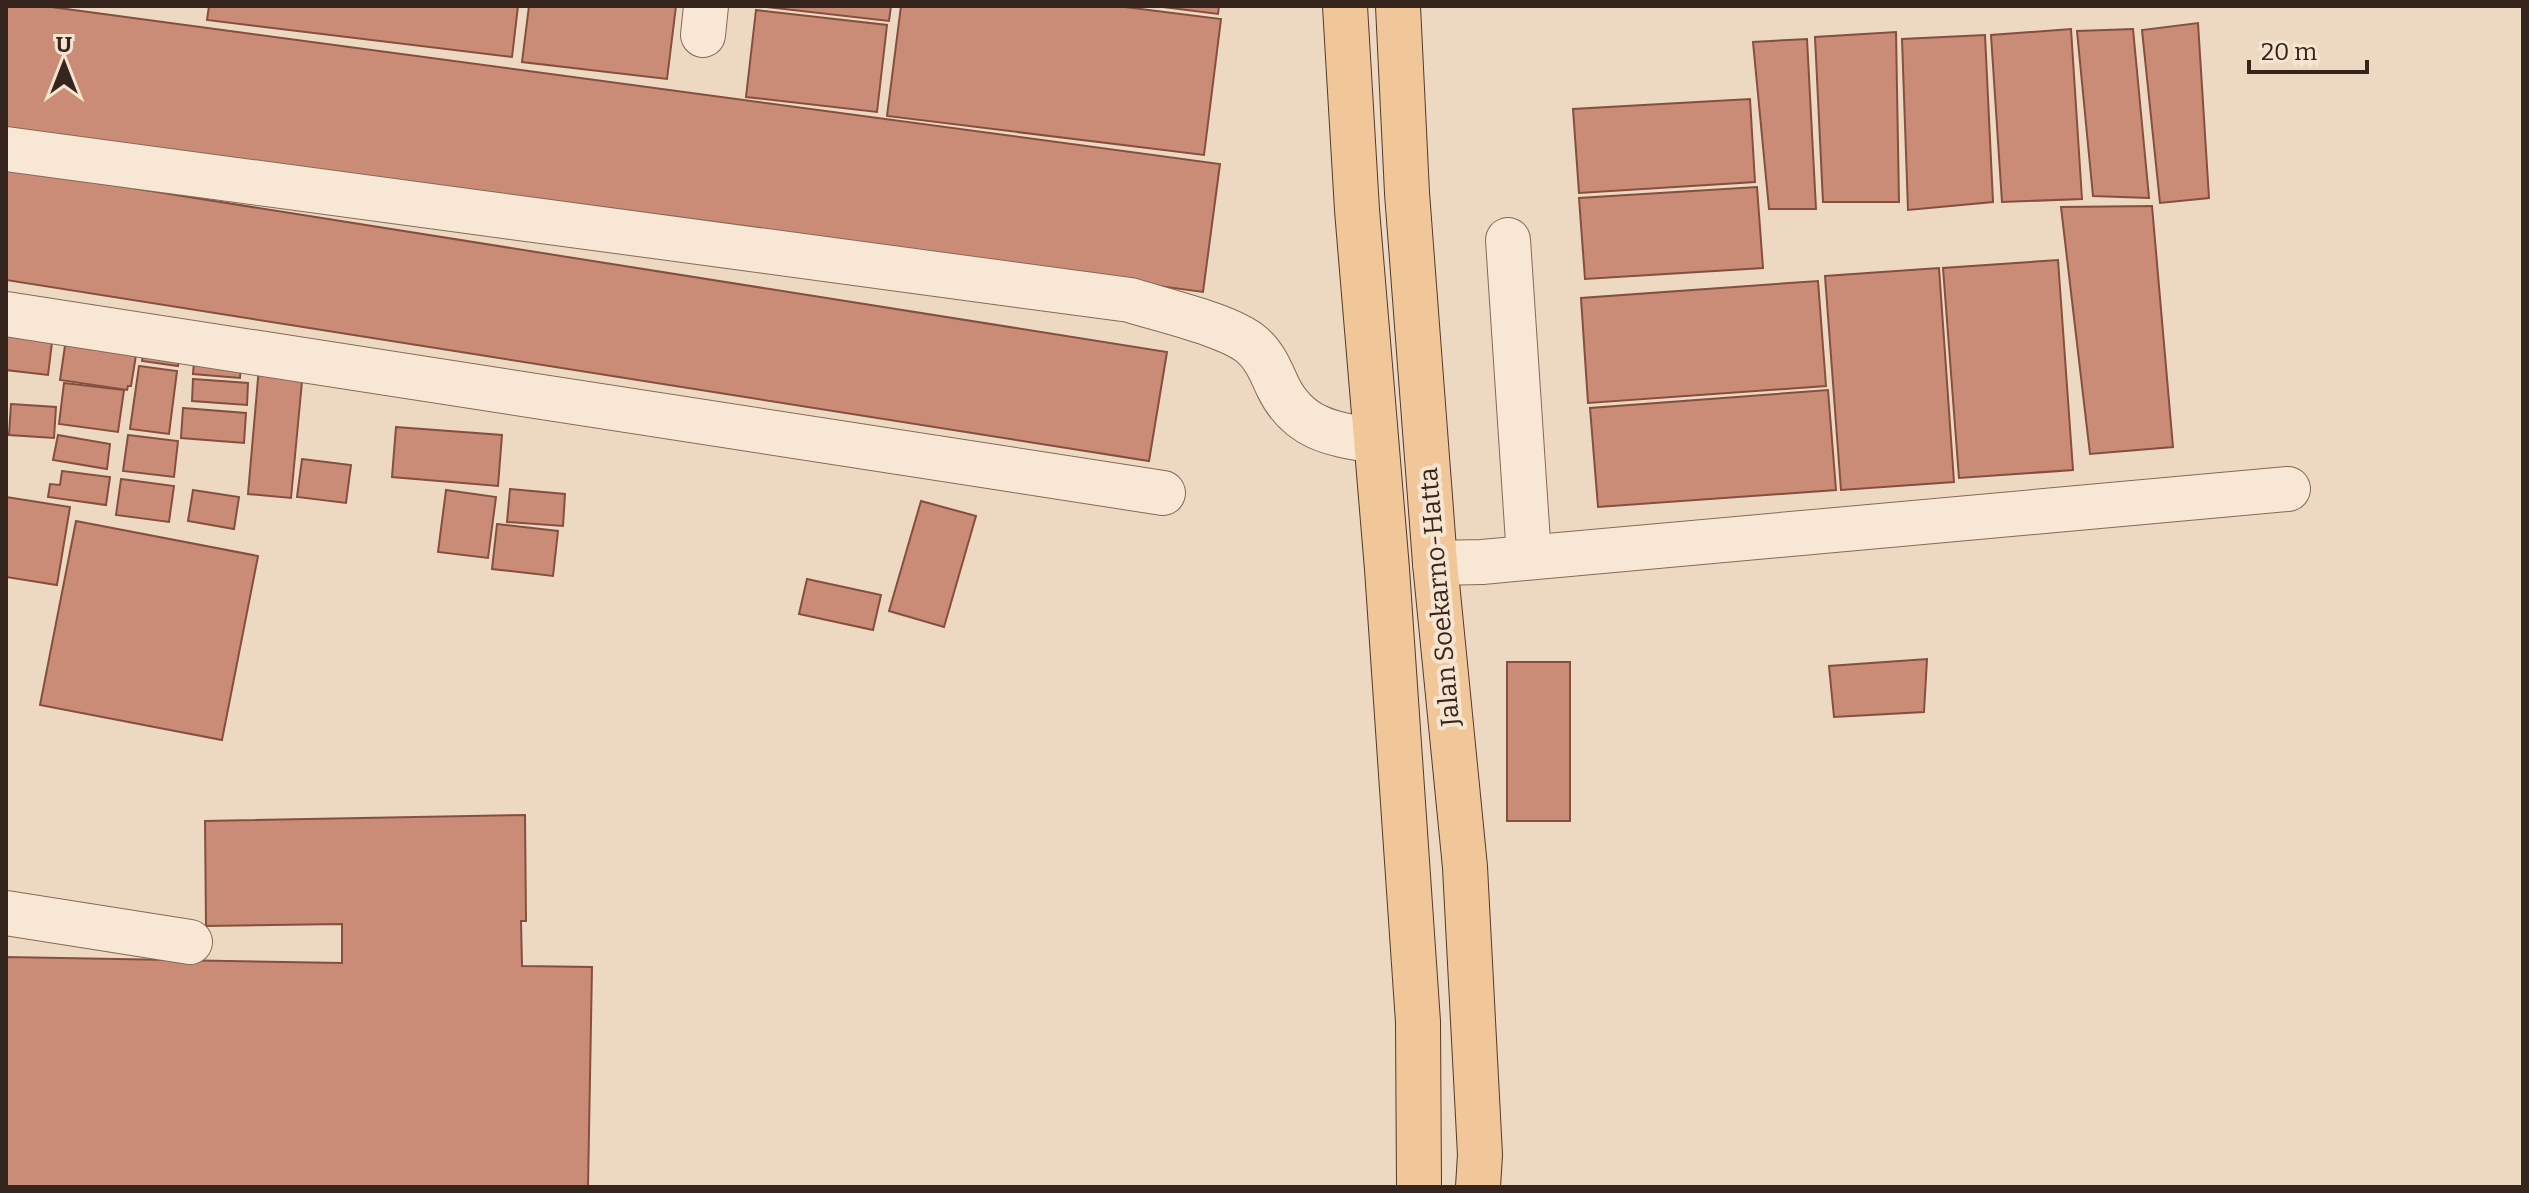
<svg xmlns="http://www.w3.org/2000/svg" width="2529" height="1193" font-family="Bitter,serif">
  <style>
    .building { fill: #cb8c77; stroke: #854f3f; stroke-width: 2 }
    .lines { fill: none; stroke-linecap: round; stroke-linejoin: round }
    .minor-casing { stroke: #866959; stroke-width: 46 }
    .major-casing { stroke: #54392d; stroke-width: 46 }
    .minor { stroke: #f8e7d4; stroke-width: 44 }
    .major { stroke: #f1c699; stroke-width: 44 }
    .labels { text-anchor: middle; stroke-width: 8; stroke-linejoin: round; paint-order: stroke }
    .street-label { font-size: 26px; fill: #36251d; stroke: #f5e4d0 }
  </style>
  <rect width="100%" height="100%" fill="#edd8c1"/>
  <!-- building -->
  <g class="building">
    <path d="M6 6H44L1220 164 1203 292 6 131Z"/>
    <path d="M209 6H518L512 57 207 20Z"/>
    <path d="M529 6H676L667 79 522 62Z"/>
    <path d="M757 6H891L889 21Z"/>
    <path d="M901 6H1117L1221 19 1204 155 887 116Z"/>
    <path d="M1155 6H1219L1218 14Z"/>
    <path d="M756 10 887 25 877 112 746 97Z"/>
    <path d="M2198 23 2209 198 2160 203 2142 30Z"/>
    <path d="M2071 29 2082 199 2002 202 1991 35Z"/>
    <path d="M2133 29 2149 198 2093 196 2077 31Z"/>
    <path d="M1896 32 1899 202H1823L1815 37Z"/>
    <path d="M1985 35 1993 202 1908 210 1902 39Z"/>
    <path d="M1807 39 1816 209H1769L1753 42Z"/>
    <path d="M1750 99 1755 182 1579 193 1573 109Z"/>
    <path d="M6 168 1167 352 1149 461 6 280Z"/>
    <path d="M1757 187 1763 268 1585 279 1579 198Z"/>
    <path d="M2152 206 2173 447 2090 454 2061 207Z"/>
    <path d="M2058 260 2073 470 1959 478 1943 268Z"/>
    <path d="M1939 268 1954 482 1841 490 1825 276Z"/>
    <path d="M1818 281 1826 386 1588 403 1581 298Z"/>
    <path d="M6 328 53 334 48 375 6 370Z"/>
    <path d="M66 339 137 349 131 386H128L127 390 60 380Z"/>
    <path d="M145 341 181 345 178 366 142 361Z"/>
    <path d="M195 349 242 353 240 378 193 374Z"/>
    <path d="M139 366 177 371 169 434 130 429Z"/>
    <path d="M259 367 303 371 291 498 248 494Z"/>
    <path d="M193 379 248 383 247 405 192 401Z"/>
    <path d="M64 383 124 390 118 432 59 424Z"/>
    <path d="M1828 390 1836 490 1598 507 1590 408Z"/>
    <path d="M11 404 56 407 54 438 9 435Z"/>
    <path d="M183 408 246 413 244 443 181 438Z"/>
    <path d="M396 427 502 435 498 486 392 477Z"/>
    <path d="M58 435 110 444 107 469 53 460Z"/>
    <path d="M128 435 178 441 174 477 123 471Z"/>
    <path d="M302 459 351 465 346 503 297 497Z"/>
    <path d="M62 471 110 477 106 505 48 497 50 484 60 485Z"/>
    <path d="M121 479 174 486 169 522 116 515Z"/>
    <path d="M510 489 565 494 563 526 507 522Z"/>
    <path d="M193 490 239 497 234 529 188 521Z"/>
    <path d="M446 490 496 497 488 558 438 552Z"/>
    <path d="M6 497 70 507 57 585 6 577Z"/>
    <path d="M921 501 976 516 944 627 889 611Z"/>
    <path d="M76 521 258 556 222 740 40 705Z"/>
    <path d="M497 524 558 531 553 576 492 569Z"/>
    <path d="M807 579 881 595 873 630 799 614Z"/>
    <path d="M1927 659 1924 712 1834 717 1829 666Z"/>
    <rect x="1507" y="662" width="63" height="159"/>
    <path d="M525 815 526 921H521L522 966 592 967 588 1187H6V957L342 963V924L206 926 205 821Z"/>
  </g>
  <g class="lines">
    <!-- minor casing -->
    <g class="minor-casing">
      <g id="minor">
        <path d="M703 35 706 6"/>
        <path d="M6 149 1130 300C1161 310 1229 325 1252 345 1265 356 1271 372 1278 387 1299 430 1333 434 1376 441"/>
        <path d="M1508 240 1529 557"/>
        <path d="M6 314 1163 493"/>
        <path d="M1435 563 1482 562 2288 489"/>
        <path d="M6 913 190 942"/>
      </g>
    </g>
    <!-- major casing -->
    <g class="major-casing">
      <g id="major">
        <path d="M1345 6 1357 210 1387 569 1418 1022 1419 1187"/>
        <path d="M1398 6 1407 193 1435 563 1465 867 1480 1155 1478 1187"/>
      </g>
    </g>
    <!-- minor -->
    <use href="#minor" class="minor"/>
    <!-- major -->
    <use href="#major" class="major"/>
  </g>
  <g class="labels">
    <!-- street labels -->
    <g class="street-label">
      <text transform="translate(1439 597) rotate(-95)" y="9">Jalan Soekarno-Hatta</text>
    </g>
  </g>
  <!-- border -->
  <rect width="2529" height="1193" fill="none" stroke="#36251d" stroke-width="16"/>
  <!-- north arrow -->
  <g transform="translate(64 64)" stroke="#f5e4d0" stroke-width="6" paint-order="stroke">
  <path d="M0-6L14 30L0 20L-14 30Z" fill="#36251d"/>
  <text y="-12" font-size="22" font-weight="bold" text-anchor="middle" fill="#36251d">U</text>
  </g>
  <!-- scale -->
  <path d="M2249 60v12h118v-12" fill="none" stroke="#36251d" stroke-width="4"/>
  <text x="2261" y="60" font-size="24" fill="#36251d" stroke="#f5e4d0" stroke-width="6" paint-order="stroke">20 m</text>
</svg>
